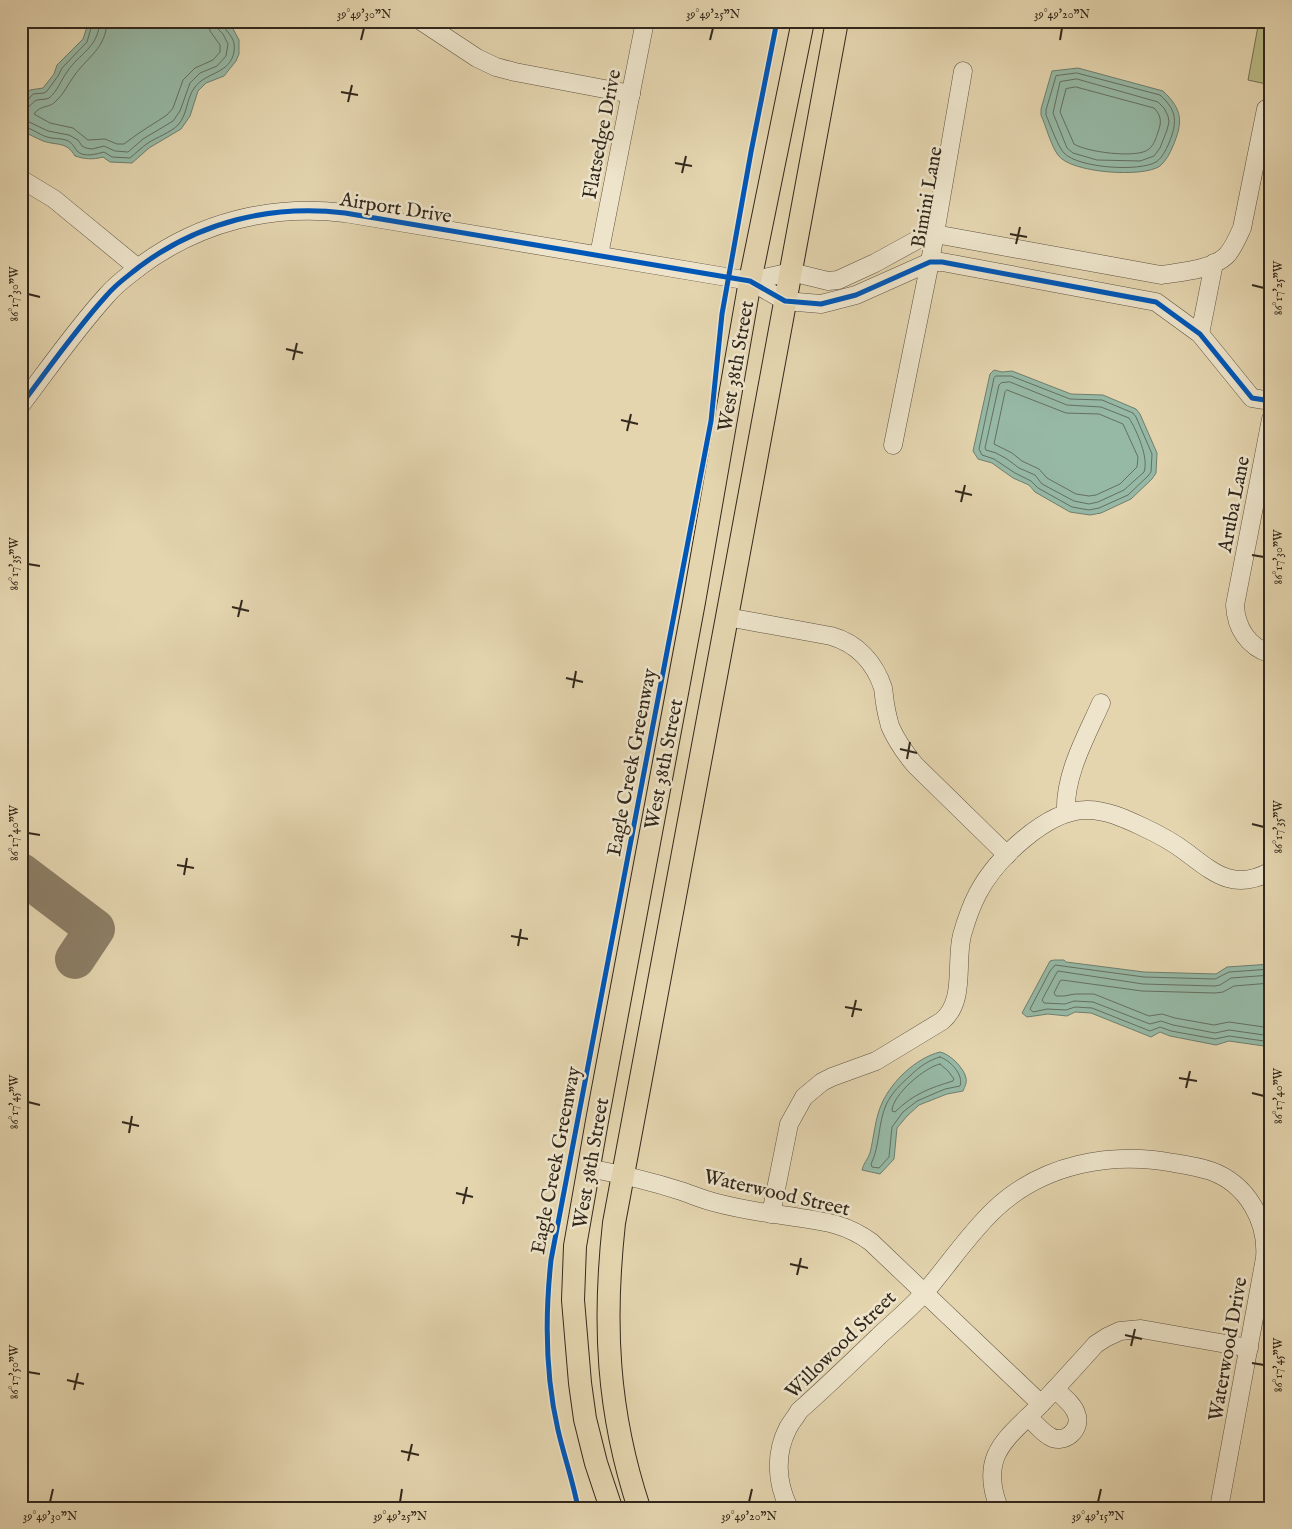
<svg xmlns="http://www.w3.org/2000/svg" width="1292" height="1529" font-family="'IM FELL English',serif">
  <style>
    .green { fill: #babc87; stroke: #767252 }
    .water { fill: #96b9a6; stroke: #6e7f6f }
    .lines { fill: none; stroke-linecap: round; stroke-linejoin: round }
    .shore { stroke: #647061; stroke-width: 1 }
    .taxiway { stroke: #8c7e66; stroke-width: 40 }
    .minor-casing { stroke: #5f5341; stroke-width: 19 }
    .major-casing { stroke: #33281c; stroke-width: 24 }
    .minor { stroke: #ede4cb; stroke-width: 18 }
    .major { stroke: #e4d5af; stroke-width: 22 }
    .cycleway-casing { stroke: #ede4cb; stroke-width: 8 }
    .cycleway { stroke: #0057b8; stroke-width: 5 }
    .ticks { fill: none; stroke: #33281c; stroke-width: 2 }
    .labels { text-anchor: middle; stroke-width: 5; stroke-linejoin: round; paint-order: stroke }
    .street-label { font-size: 20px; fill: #33281c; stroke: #ede4cb }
    .neatline { fill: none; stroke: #33281c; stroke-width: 2 }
    .ticks-label { font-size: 12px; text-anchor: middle; fill: #33281c }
  </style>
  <rect width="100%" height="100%" fill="#e4d5af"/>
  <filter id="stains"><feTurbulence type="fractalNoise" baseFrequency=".004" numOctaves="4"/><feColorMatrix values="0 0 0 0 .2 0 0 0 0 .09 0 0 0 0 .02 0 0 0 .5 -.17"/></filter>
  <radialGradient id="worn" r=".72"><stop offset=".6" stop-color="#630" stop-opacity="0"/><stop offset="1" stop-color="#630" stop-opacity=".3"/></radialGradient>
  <!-- green -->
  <path class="green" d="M1259 21H1271V85L1248 80Z"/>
  <!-- water -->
  <g class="water">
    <path d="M89 21H225L232 27 239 40V54L236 61 224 76 206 83 198 91 190 116 181 129 149 148 132 163 110 162 103 157C92 160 85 159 75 156 66 141 58 146 43 141 36 138 29 134 21 131V102L30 90 43 88 54 74 57 65 83 39Z"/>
    <path d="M1078 68 1163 91C1183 110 1183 122 1173 146 1170 153 1166 161 1160 166 1143 178 1070 173 1058 155 1051 146 1046 126 1041 115V109L1052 71Z"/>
    <path d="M994 370 1002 372 1012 371 1071 394 1103 395 1136 409 1140 414 1157 453 1156 473 1152 479 1131 499 1101 513 1090 515 1070 512 1035 492 1029 485 1013 478 992 463 978 459 973 451 990 374Z"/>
    <path d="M1054 960H1064L1066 962 1144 972 1216 974 1227 967 1271 964V1047L1229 1041 1216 1045 1170 1036 1160 1032 1151 1037 1091 1013 1075 1012 1067 1016 1048 1014 1027 1017 1022 1013 1050 961Z"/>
    <path d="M940 1052C950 1054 964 1068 966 1078 967 1083 965 1086 963 1091L947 1094 919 1105 907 1116 897 1128 894 1159 880 1174 862 1170C863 1164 868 1159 870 1153 874 1137 875 1118 882 1103 892 1081 916 1058 940 1052Z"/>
  </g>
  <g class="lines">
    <!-- shore -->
    <g class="shore">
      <path d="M107 21C106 49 88 56 74 76 68 84 64 94 56 101 49 109 41 104 34 114L50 123 73 128 88 140 105 139 117 144H124L139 133 167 115 173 108 183 80 195 68 213 60 220 52V45L210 31 208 21"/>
      <path d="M1077 73 1160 95C1178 111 1177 123 1169 143 1166 150 1162 158 1156 162 1139 172 1078 168 1064 153 1058 147 1050 124 1046 115V110L1056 76Z"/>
      <path d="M1077 79 1158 102 1164 108 1168 116 1169 122 1167 130 1160 148 1154 156 1140 161 1097 160 1073 153 1067 148 1053 113 1060 82Z"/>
      <path d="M1076 87 1154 108C1161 115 1162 122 1158 132 1156 138 1154 145 1149 149 1138 159 1086 152 1074 144L1060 112 1066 89Z"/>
      <path d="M21 103 26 102 33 94 44 93 47 91 58 76 62 68 87 42 93 21"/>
      <path d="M21 109C31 109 30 103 37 100 41 99 45 100 49 98 57 92 61 80 67 72 79 53 98 49 100 21"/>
      <path d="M21 120 27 121 48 131 69 135 78 140 82 146 86 148 92 149 104 146 115 151 128 152 143 139 173 121 180 111 190 83 200 73 217 66 226 56 228 44 223 34 218 29 216 21"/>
      <path d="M21 126C30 127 38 134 47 137 53 139 60 138 66 140 72 142 74 147 77 151 84 158 96 154 104 152L112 157 130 158C136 153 142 147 148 143 157 137 170 133 178 125 188 114 186 98 195 87 206 72 230 74 234 52 237 35 223 32 222 21"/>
      <path d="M996 376H1011L1070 399 1102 400 1133 413 1136 417 1152 454 1151 472 1148 476 1128 495 1099 508 1089 510 1072 507 1038 488 1031 481 1015 473 994 459 982 455 979 449 994 378Z"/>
      <path d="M1010 382 1067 405 1101 407 1129 418C1137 431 1149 458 1144 472L1124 490 1098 502 1089 504 1074 501 1042 484 1035 475 1019 468 1007 459 996 453 986 450 985 448 999 385 1001 383Z"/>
      <path d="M1007 390 1066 413 1099 414 1123 424 1138 457 1137 467 1120 484 1096 495 1089 496 1076 494 1047 478 1039 469 1022 461 1012 453 994 444 1005 392Z"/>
      <path d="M1271 969 1229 972 1215 979 1144 977 1055 965 1050 971 1030 1009 1033 1012 1047 1009 1066 1010 1075 1007 1092 1008 1150 1031 1160 1027 1171 1031 1215 1039 1229 1036 1271 1042"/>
      <path d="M1271 975 1231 978 1220 985 1215 986 1143 984 1058 971 1056 974 1042 1000 1044 1003 1065 1004 1074 1001 1093 1002 1150 1024 1161 1021 1173 1025 1215 1033 1229 1030 1271 1036"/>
      <path d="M1271 983 1234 986 1223 992 1215 993 1142 991 1062 980 1060 981 1054 993 1056 996H1064L1075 994H1094L1149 1016 1162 1014 1175 1018 1214 1025 1229 1022 1271 1028"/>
      <path d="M940 1057C950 1060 964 1075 960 1086L945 1089 917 1101 903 1112 892 1127 889 1157 879 1168 872 1167 871 1164C880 1146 878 1123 886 1105 892 1092 901 1084 911 1075 919 1067 929 1060 940 1057Z"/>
      <path d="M940 1064 948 1071 954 1079 953 1081C930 1088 913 1094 895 1112L892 1111C892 1095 925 1067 940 1064Z"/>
    </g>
    <!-- taxiway -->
    <path class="taxiway" d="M21 873 95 929 75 959"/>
    <!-- minor casing -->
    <g class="minor-casing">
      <g id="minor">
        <path d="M421 21 477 58 496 67 515 72 631 94"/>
        <path d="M21 179 54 199 138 268"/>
        <path d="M599 255 645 21"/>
        <path d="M750 281 791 272 828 281 838 280 875 263 926 235 935 234 1161 275C1180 272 1211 270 1226 256 1233 249 1238 237 1242 228L1266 109"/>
        <path d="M1200 334 1214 263"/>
        <path d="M21 405C49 368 76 329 107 295 116 284 128 276 139 267 199 222 271 204 345 213L750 281 785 301 821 304 856 295 930 262H942L1156 302 1200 334 1252 398 1271 401"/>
        <path d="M1271 419 1235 605C1236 628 1248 647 1271 654"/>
        <path d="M893 445 930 262 963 71"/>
        <path d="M727 617 831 636C857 643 875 663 883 688 884 693 884 698 885 703 886 711 888 718 890 726 896 740 905 753 915 765L1007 855"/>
        <path d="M1066 813C1064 775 1086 737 1101 703"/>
        <path d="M588 1168C620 1174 650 1181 681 1191 693 1195 704 1200 717 1203 740 1209 765 1213 788 1216 820 1221 844 1222 871 1242L1041 1404"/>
        <path d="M771 1214 789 1124 804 1097 822 1082 832 1077 876 1061 942 1021C966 1001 955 963 962 935 966 921 971 906 978 893 996 859 1046 811 1085 810 1105 809 1126 819 1143 827 1158 834 1173 842 1186 852 1214 873 1234 892 1271 871"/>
        <path d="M1028 1417C1035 1423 1041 1431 1049 1436 1064 1446 1083 1429 1076 1413 1073 1404 1062 1396 1055 1389"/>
        <path d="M789 1508C776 1482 775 1453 788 1428 791 1422 796 1417 799 1411 826 1387 853 1361 879 1336 895 1321 912 1307 926 1291 949 1264 968 1235 994 1210 1042 1164 1111 1151 1174 1163 1187 1165 1199 1167 1211 1171 1247 1184 1268 1221 1265 1258L1219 1508"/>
        <path d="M999 1508C978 1454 1008 1438 1041 1404 1060 1384 1078 1364 1096 1344L1107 1337 1120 1331 1141 1329 1249 1348"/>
      </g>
    </g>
    <!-- major casing -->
    <g class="major-casing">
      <g id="major">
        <path d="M611 1508 596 1463 585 1419 580 1383 573 1300 575 1246 597 1121 694 602 750 281 803 21"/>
        <path d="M639 1508C607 1411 603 1323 614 1223L727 617 837 21"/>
      </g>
    </g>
    <!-- minor -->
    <use href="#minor" class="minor"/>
    <!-- major -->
    <use href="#major" class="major"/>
    <!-- cycleway casing -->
    <g class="cycleway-casing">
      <g id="cycleway">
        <path d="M21 405C49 368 76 329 107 295 116 284 128 276 139 267 199 222 271 204 345 213L750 281 785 301 821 304 856 295 930 262H942L1156 302 1200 334 1252 398 1271 401"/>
        <path d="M578 1508C573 1481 564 1456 558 1430 545 1374 545 1316 551 1260L711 421 722 314 751 152 777 21"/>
      </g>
    </g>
    <!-- cycleway -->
    <use href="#cycleway" class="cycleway"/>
  </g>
  <!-- ticks -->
  <path class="ticks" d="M361 40 364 28M710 40 713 28M1060 40 1062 28M341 92 358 95M348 102 352 85M675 163 692 166M682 173 686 156M1010 234 1027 237M1016 244 1020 227M1252 285 1264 288M28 294 40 297M286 349 303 353M293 360 297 343M621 420 638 424M627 431 631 414M955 491 972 495M961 502 965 485M1252 555 1264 557M28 564 40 566M232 607 249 611M238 617 242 600M566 678 583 682M573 688 576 671M900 749 917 753M907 759 910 742M1252 824 1264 827M28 833 40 835M177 865 194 868M184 875 187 858M511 936 528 939M518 946 521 929M845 1007 862 1010M852 1017 856 1000M1179 1078 1197 1081M1186 1088 1190 1071M1252 1093 1264 1096M28 1102 40 1105M122 1122 139 1126M129 1133 132 1116M456 1193 473 1197M463 1204 467 1187M790 1264 808 1268M797 1275 801 1258M1125 1335 1142 1339M1131 1346 1135 1329M1252 1363 1264 1365M28 1372 40 1374M67 1380 84 1384M74 1390 78 1373M401 1451 419 1455M408 1461 412 1444M50 1502 53 1489M400 1502 402 1489M749 1502 752 1489M1098 1502 1101 1489"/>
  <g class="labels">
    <!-- street labels -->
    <g class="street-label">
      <text transform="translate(601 134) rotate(-79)" y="7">Flatsedge Drive</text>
      <text transform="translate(926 197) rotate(-80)" y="7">Bimini Lane</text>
      <text transform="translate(396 207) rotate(9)" y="7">Airport Drive</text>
      <text transform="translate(735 366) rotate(-80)" y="7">West 38th Street</text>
      <text transform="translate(1233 504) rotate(-79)" y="7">Aruba Lane</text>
      <text transform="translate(631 762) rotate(-79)" y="7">Eagle Creek Greenway</text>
      <text transform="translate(663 764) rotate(-79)" y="7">West 38th Street</text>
      <text transform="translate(555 1160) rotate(-79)" y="7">Eagle Creek Greenway</text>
      <text transform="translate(590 1163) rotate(-80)" y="7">West 38th Street</text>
      <text transform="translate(777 1192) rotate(13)" y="7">Waterwood Street</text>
      <text transform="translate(840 1344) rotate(-44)" y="7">Willowood Street</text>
      <text transform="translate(1227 1349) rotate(-80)" y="7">Waterwood Drive</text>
    </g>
  </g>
  <!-- margin -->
  <rect width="1292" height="1529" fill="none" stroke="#e4d5af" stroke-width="55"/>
  <rect x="28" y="28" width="1236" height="1474" class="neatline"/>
  <g class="ticks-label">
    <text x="364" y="18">39°49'30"N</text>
    <text x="713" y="18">39°49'25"N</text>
    <text x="1062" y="18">39°49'20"N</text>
    <text transform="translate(1278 288) rotate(-90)" y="4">86°17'25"W</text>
    <text transform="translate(14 294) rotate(-90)" y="4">86°17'30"W</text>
    <text transform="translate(1278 557) rotate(-90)" y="4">86°17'30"W</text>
    <text transform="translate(14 564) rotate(-90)" y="4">86°17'35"W</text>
    <text transform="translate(1278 827) rotate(-90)" y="4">86°17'35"W</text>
    <text transform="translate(14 833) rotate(-90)" y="4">86°17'40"W</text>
    <text transform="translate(1278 1096) rotate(-90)" y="4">86°17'40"W</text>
    <text transform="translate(14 1102) rotate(-90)" y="4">86°17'45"W</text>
    <text transform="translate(1278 1365) rotate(-90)" y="4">86°17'45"W</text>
    <text transform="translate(14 1372) rotate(-90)" y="4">86°17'50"W</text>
    <text x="50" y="1520">39°49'30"N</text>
    <text x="400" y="1520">39°49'25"N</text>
    <text x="749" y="1520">39°49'20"N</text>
    <text x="1098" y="1520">39°49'15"N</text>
  </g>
  <rect width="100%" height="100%" filter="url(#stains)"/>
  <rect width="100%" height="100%" fill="url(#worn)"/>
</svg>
